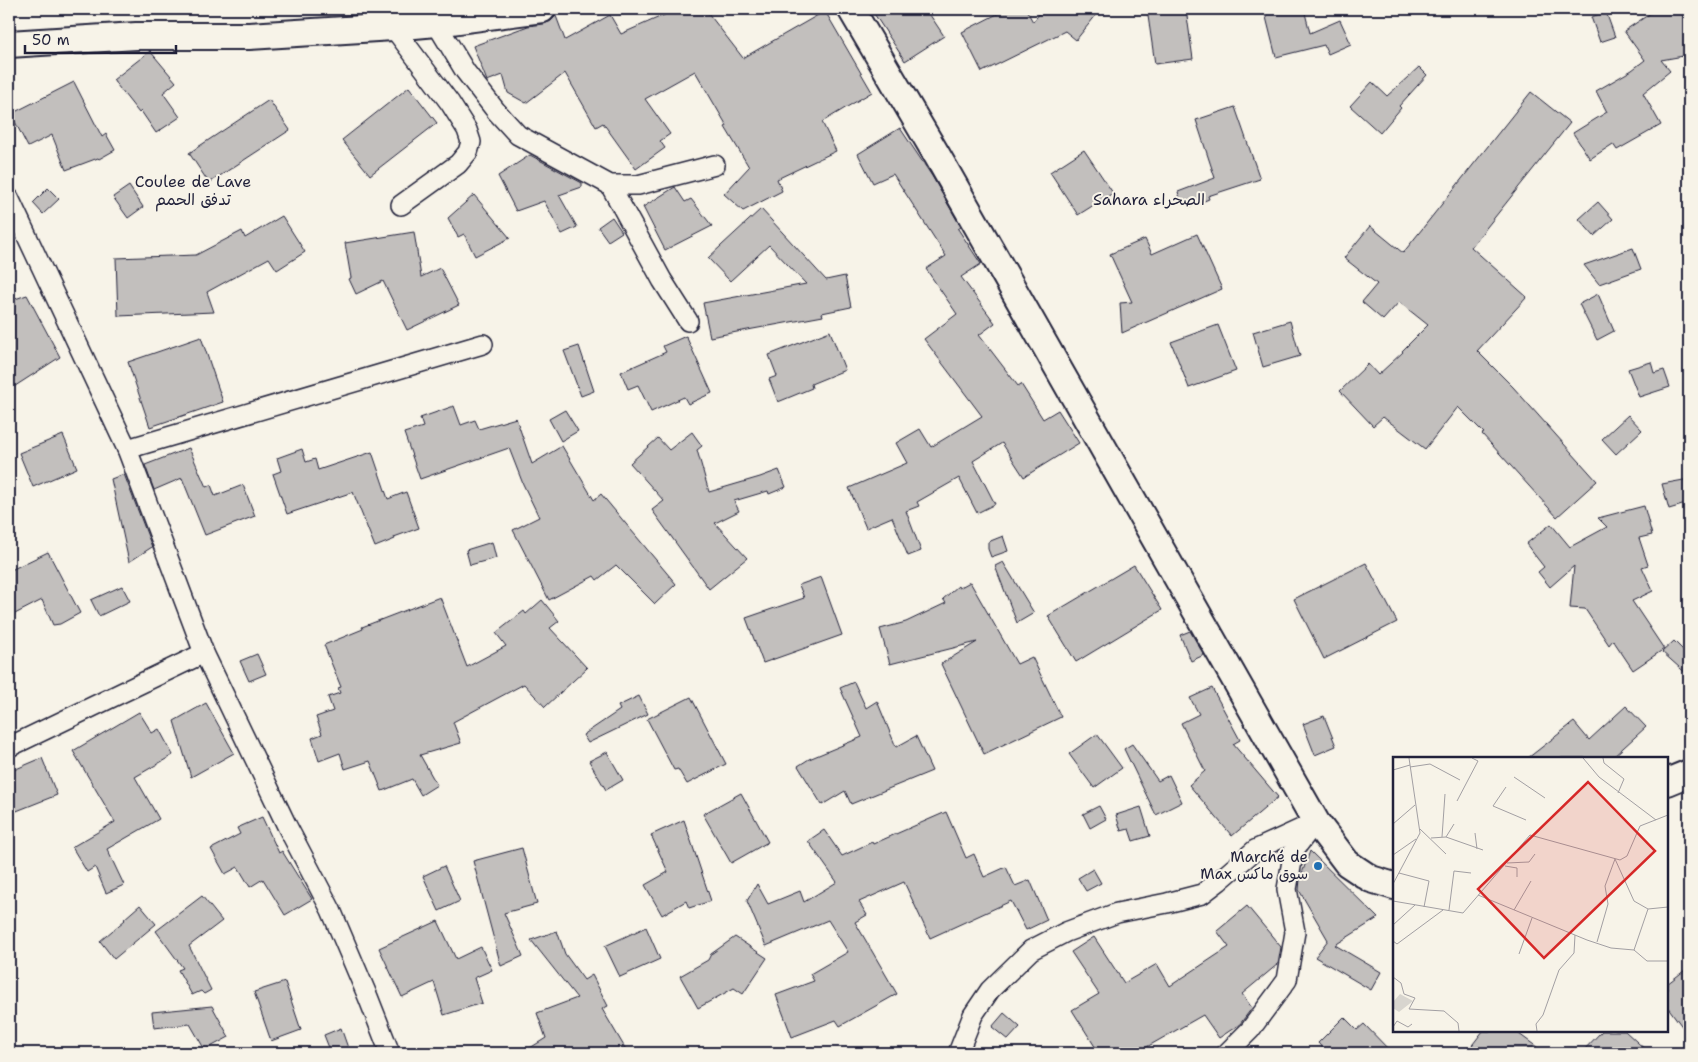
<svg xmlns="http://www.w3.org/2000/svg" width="1698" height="1062" font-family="'Shantell Sans','Playpen Sans Arabic',sans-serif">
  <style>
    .building { fill: #c2bfbd; stroke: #22223b }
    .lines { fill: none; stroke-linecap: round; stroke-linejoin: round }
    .minor-casing { stroke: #22223b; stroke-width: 22 }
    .secondary-casing { stroke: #22223b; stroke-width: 30 }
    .minor { stroke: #f7f3e8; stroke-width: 19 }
    .secondary { stroke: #f7f3e8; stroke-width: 26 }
    .poi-dot { fill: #1f6fb2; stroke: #f7f3e8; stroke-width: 2 }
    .labels { text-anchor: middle; stroke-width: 4; stroke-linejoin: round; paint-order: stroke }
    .poi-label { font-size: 15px; fill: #22223b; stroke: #f7f3e8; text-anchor: end }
    .neighbourhood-label { font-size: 16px; fill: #22223b; stroke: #f7f3e8 }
    .inset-road { fill: none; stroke: #a29fa3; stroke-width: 1 }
    .view { fill: #d62828; fill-opacity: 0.15; stroke: #d62828; stroke-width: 2.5 }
    .inset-edge { fill: none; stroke: #22223b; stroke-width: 2.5 }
  </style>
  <rect width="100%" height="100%" fill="#f7f3e8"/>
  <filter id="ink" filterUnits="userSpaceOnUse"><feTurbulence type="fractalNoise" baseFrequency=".02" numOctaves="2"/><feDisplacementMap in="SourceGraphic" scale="10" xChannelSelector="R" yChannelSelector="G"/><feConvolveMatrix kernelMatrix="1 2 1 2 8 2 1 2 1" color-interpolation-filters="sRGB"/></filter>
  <g filter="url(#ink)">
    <!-- building -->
    <g class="building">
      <path d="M678 9H705L743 58 825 11 872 92 822 122 836 151 777 179 782 191 743 211 724 194 749 167 725 127 727 126 695 71 645 99 670 134 660 141 665 148 636 169 603 123 596 127 565 73 526 103 508 93 503 75 487 81 473 46 528 26 544 24 551 21 556 16 565 40 610 15 621 34Z"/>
      <path d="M871 9H926L944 36 905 61Z"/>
      <path d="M1007 9H1026L1033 22 1043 9H1101L1076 40 1065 31 982 72 962 32Z"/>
      <path d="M1147 9H1186L1193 59 1155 64Z"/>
      <path d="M1264 9H1304L1310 33 1340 20 1351 44 1328 54 1324 45 1276 57Z"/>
      <path d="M1657 9H1689V55L1661 60 1670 71 1643 93 1661 125 1617 150 1613 144 1590 159 1573 133 1607 112 1596 91 1632 70 1645 60 1624 31Z"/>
      <path d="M1606 12 1615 37 1600 42 1591 17Z"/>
      <path d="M150 51 176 82 163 93 180 117 156 133 141 111 139 113 113 80Z"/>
      <path d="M1419 67 1427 75 1399 106 1401 108 1380 133 1350 106 1372 82 1387 96Z"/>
      <path d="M74 82 102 137 106 134 115 150 99 159 98 158 66 170 52 135 28 147 11 114Z"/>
      <path d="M409 87 437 123 370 175 342 140Z"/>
      <path d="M1531 92 1570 123 1471 247 1527 297 1477 351 1513 387 1597 481 1557 517 1482 434 1484 433 1458 407 1425 449 1383 417 1373 426 1340 391 1368 364 1378 375 1403 352 1402 351 1428 325 1399 302 1383 320 1362 302 1377 284 1344 258 1370 226 1403 253Z"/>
      <path d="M269 100 290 130 209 183 189 153Z"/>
      <path d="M1235 107 1260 179 1208 196 1209 199 1189 207 1187 203 1182 204 1178 192 1215 178 1196 120Z"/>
      <path d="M900 128 932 176 961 227 958 229 981 264 961 277 995 323 979 335 1018 386 1021 384 1043 419 1058 410 1079 443 1024 477 1002 443 973 461 995 504 977 513 959 478 917 502 919 506 906 511 921 551 908 556 892 517 866 528 849 488 907 463 896 443 920 429 931 447 982 416 924 339 957 314 926 269 946 256 893 174 873 183 858 154Z"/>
      <path d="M1084 150 1113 193 1078 215 1050 172Z"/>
      <path d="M530 155 582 183V187L559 195 577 227 562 234 544 201 516 211 498 176Z"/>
      <path d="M129 186 143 207 128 218 113 197Z"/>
      <path d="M675 187 685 202 691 199 712 226 665 250 643 207Z"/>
      <path d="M48 188 59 199 43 214 33 203Z"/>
      <path d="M474 195 510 238 475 256 464 234 458 237 448 218Z"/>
      <path d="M1598 202 1613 219 1594 236 1579 219Z"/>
      <path d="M761 209 826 280 845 276 851 307 822 313 823 316 710 337 703 303 806 284 769 245 730 281 708 258Z"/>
      <path d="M282 216 305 252 277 270 269 258 207 292 214 312 118 316 116 258 196 255 242 231 245 238Z"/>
      <path d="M612 217 622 232 608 241 598 227Z"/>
      <path d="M414 232 421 277 440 268 459 305 407 330 383 281 356 294 349 279 351 278 345 243Z"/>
      <path d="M1197 234 1222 289 1122 333 1120 303 1132 302 1110 254 1145 239 1152 254Z"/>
      <path d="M1633 248 1641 269 1599 284 1584 265Z"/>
      <path d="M1598 294 1614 331 1597 340 1579 304Z"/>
      <path d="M27 295 60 357 9 390V301Z"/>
      <path d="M1290 321 1300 356 1263 367 1253 332Z"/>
      <path d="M1218 325 1236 371 1189 388 1171 342Z"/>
      <path d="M830 331 845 370 811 384 812 388 778 402 769 379 777 376 769 355Z"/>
      <path d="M686 336 712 393 688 404 684 397 651 412 638 385 628 389 621 372 666 352 663 346Z"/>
      <path d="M201 337 223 402 150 427 128 362Z"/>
      <path d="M579 346 594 391 581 396 564 351Z"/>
      <path d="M1651 362 1654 373 1664 370 1670 387 1639 397 1628 369Z"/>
      <path d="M454 406 461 425 475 420 479 429 516 418 532 464 562 446 594 500 601 494 676 584 655 604 616 565 597 580 594 576 549 600 513 530 539 517 523 484 509 448 420 479 404 433 423 427 420 418Z"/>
      <path d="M565 410 578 431 561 441 549 419Z"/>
      <path d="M1628 415 1642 430 1616 454 1602 439Z"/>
      <path d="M692 432 702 446 697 450 709 492 760 477 779 470 786 487 769 494 768 491 734 501 739 511 715 523 747 558 709 589 652 510 664 501 630 463 658 438 669 450Z"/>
      <path d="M63 435 77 468 33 487 19 453Z"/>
      <path d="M189 448 206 487 211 485 215 496 243 485 255 516 205 535 182 478 154 490 145 465Z"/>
      <path d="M302 449 306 462 315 459 318 470 372 452 388 499 406 492 419 528 394 537 395 539 375 547 353 492 287 514 273 474 281 471 277 458Z"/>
      <path d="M124 474 152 547 129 562 111 479Z"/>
      <path d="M1689 479V503L1669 509 1662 484Z"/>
      <path d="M1644 506 1652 535 1639 538 1648 565 1642 567 1653 591 1632 601 1664 649 1633 670 1613 640 1609 645 1585 609 1570 608 1574 566 1550 587 1538 572 1544 567 1526 544 1551 524 1570 547 1607 527 1598 518Z"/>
      <path d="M1003 536 1008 551 991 557 988 549V542Z"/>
      <path d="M492 542 496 558 470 565 466 550Z"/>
      <path d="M48 552 80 613 60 624 53 625 42 600 9 617V571Z"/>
      <path d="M1003 562 1034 613 1017 623 995 566Z"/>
      <path d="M1366 563 1397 622 1324 659 1294 599Z"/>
      <path d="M1134 565 1162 610 1076 662 1048 616Z"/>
      <path d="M821 577 842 635 763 663 746 618 804 598 799 585Z"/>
      <path d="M970 582 1017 664 1032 657 1061 717 984 754 941 664 977 642 890 664 880 629 906 622 946 603 943 599 958 586 959 588Z"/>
      <path d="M122 586 130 601 99 616 91 600Z"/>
      <path d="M440 597 467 667 506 646 496 633 524 611 526 614 542 600 559 621 550 628 587 668 545 707 524 684 453 722 461 743 420 755 437 785 421 795 412 779 382 791 370 761 345 769 340 753 319 761 312 738 322 734 316 717 333 711 328 697 340 693 338 688 341 687 324 645 363 629 362 627Z"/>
      <path d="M1190 631 1204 655 1191 661 1180 635Z"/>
      <path d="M1674 641 1689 656V676L1662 652Z"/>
      <path d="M257 654 266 674 249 681 240 661Z"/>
      <path d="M854 682 866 708 877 701 896 747 916 736 932 771 851 804 845 791 822 805 798 766 809 759 862 737 840 688Z"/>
      <path d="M1212 688 1240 740 1233 744 1278 797 1232 836 1189 785 1205 771 1181 723 1199 714 1190 698Z"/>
      <path d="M639 696 648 714 588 743 583 735 620 710 618 706Z"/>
      <path d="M691 697 726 764 687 784 678 769 674 770 647 719Z"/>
      <path d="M206 703 234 753 191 777 174 721Z"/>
      <path d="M1626 706 1646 727 1612 758H1528L1574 722 1589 740Z"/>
      <path d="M139 712 152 733 159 729 173 755 135 777 159 819 107 849 124 885 106 893 95 867 87 872 72 847 115 822 73 751Z"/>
      <path d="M1324 716 1336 746 1315 755 1303 724Z"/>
      <path d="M1097 734 1122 768 1094 788 1069 754Z"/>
      <path d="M1132 744 1158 781 1169 775 1182 802 1156 815 1124 749Z"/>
      <path d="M607 752 623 780 606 790 589 761Z"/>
      <path d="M42 758 57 795 9 814V772Z"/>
      <path d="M741 793 768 842 731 863 703 814Z"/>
      <path d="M1099 806 1106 819 1090 828 1083 814Z"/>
      <path d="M1141 807 1150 836 1133 841 1129 829 1121 831 1116 815Z"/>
      <path d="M946 812 966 858 974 854 984 877 1006 867 1015 886 1030 880 1047 920 1026 930 1011 901 930 938 904 882 859 902 867 915 855 922 897 994 840 1026 836 1020 792 1037 776 995 814 981 810 974 848 952 828 920 766 946 747 901 757 884 768 904 800 891 804 902 837 882 808 841 824 830 842 856 872 842 873 844Z"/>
      <path d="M262 817 279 853 282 851 312 899 285 915 263 879 250 887 238 867 225 874 211 849 240 834 237 828Z"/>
      <path d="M684 820 711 901 689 908 686 901 662 915 645 885 668 872 651 835Z"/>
      <path d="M522 848 537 904 504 913 523 956 501 966 473 861Z"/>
      <path d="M1310 851 1378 918 1335 945 1381 972 1371 990 1315 957 1328 940 1299 890 1300 879Z"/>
      <path d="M444 866 460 901 439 911 423 876Z"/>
      <path d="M1093 869 1101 883 1086 891 1078 878Z"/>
      <path d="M202 896 222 921 189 946 211 990 204 994 201 991 192 995 178 970 183 968 156 931Z"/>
      <path d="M140 905 156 924 114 959 100 941 125 920 124 919Z"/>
      <path d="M1247 906 1281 947 1278 964 1242 994 1252 1008 1240 1024 1219 1038 1203 1015 1145 1048 1148 1053H1099L1072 1010 1099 994 1071 952 1094 937 1124 983 1157 964 1170 986 1229 947 1217 931Z"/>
      <path d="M438 921 456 959 481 947 492 970 474 978 482 1003 444 1015 434 982 402 997 379 948Z"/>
      <path d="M646 927 660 959 620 977 605 946Z"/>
      <path d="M557 931 565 954 584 980 592 975 608 1006 602 1009 628 1053H522L546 1038 537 1013 577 998 531 940Z"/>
      <path d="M735 937 767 958 743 994 734 988 698 1008 680 976 708 960 711 954Z"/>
      <path d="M1689 967V1036L1667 1006V984Z"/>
      <path d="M285 982 301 1030 271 1041 254 992Z"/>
      <path d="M212 1006 229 1037 205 1050 190 1024 154 1028 152 1012Z"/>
      <path d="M1004 1013 1020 1027 1008 1040 992 1027Z"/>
      <path d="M1344 1017 1357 1030 1364 1024 1392 1053H1327L1318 1043Z"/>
      <path d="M341 1028 348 1048 331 1053 324 1035Z"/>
      <path d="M1483 1031H1515L1545 1053H1466Z"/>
      <path d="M1602 1031H1625L1649 1053H1581Z"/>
    </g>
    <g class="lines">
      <!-- minor casing -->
      <g class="minor-casing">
        <g id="minor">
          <path d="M436 23 465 71 496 111 518 135 610 185H638L715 165"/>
          <path d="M393 27 450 103 467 130 471 142 468 152 458 164 401 205"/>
          <path d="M610 185 662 280 688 321"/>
          <path d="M9 198 127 449 204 653 287 826 331 910 368 997 390 1053"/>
          <path d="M127 449 483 344"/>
          <path d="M9 747 204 653"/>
          <path d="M958 1053 973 1015 990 990 1031 950 1066 932 1117 913 1167 903 1202 894 1219 881 1255 850 1316 822"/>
          <path d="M1227 1053 1250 1030 1287 980 1295 932 1287 889 1294 850 1313 825"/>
        </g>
      </g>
      <!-- secondary casing -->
      <g class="secondary-casing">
        <g id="secondary">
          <path d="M851 9 938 157 1316 822 1347 863 1371 879 1394 886"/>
          <path d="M9 44 136 36H249L393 27 436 23 542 9"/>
          <path d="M1667 782 1689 773"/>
        </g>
      </g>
      <!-- minor -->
      <use href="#minor" class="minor"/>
      <!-- secondary -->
      <use href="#secondary" class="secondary"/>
    </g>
  </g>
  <!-- markers -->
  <circle class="poi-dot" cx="1318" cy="866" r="5"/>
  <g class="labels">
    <!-- poi labels -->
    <g class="poi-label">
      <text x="1308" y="862">Marché de<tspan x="1308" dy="17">Max سوق ماكس</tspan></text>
    </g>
    <!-- neighbourhood labels -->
    <g class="neighbourhood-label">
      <text x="193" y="187">Coulee de Lave<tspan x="193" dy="18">تدفق الحمم</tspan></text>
      <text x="1149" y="205">Sahara الصحراء</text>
    </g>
  </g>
  <!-- overview -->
  <g transform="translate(1393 757)">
    <rect width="275" height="275" fill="#f7f3e8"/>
    <path d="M7 237 20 244 6 255 0 251V245Z" fill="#d8d5cf"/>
    <path class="inset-road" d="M190 1 206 20 263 63M210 1 211 6 231 22 225 36M17 10 37 7 67 23M0 13 17 8M121 20 152 41M113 30 100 49 133 63M64 44 85 4 79 1M0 67 22 48M27 72 53 97M82 76 84 92M49 80 52 37M53 80 90 93M38 81 53 80 61 67M0 98 23 82M222 102 241 144 255 152 275 150M114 106 136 105 142 97M112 109 124 111V120M6 116 36 124 31 150M0 127 27 76 16 1M85 138 194 183 218 191 241 193M0 144 70 156 137 78 227 103 234 99 247 69 275 58M255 152 241 193 254 204H275M56 153 61 114 78 116M121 153 138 124M0 168 22 148M0 184 4 187 50 153M204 185 215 147 212 129 222 102M126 197 139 161M0 220 8 226 11 237 22 241 16 252 51 254 65 266 66 274M0 270 4 264 15 270 19 267M144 274 143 267 150 258 166 213 181 196 182 178"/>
    <path class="view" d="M195 25 262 94 151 201 85 132Z"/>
    <rect width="275" height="275" class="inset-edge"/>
  </g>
  <!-- margin -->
  <rect width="1698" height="1062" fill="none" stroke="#f7f3e8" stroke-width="30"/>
  <rect x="15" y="15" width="1668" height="1032" fill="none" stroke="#22223b" stroke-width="2" filter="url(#ink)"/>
  <!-- scale -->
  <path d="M25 45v8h151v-8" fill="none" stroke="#22223b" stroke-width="2.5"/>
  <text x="32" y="45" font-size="15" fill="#22223b" stroke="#f7f3e8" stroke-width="4" paint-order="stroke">50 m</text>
</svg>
